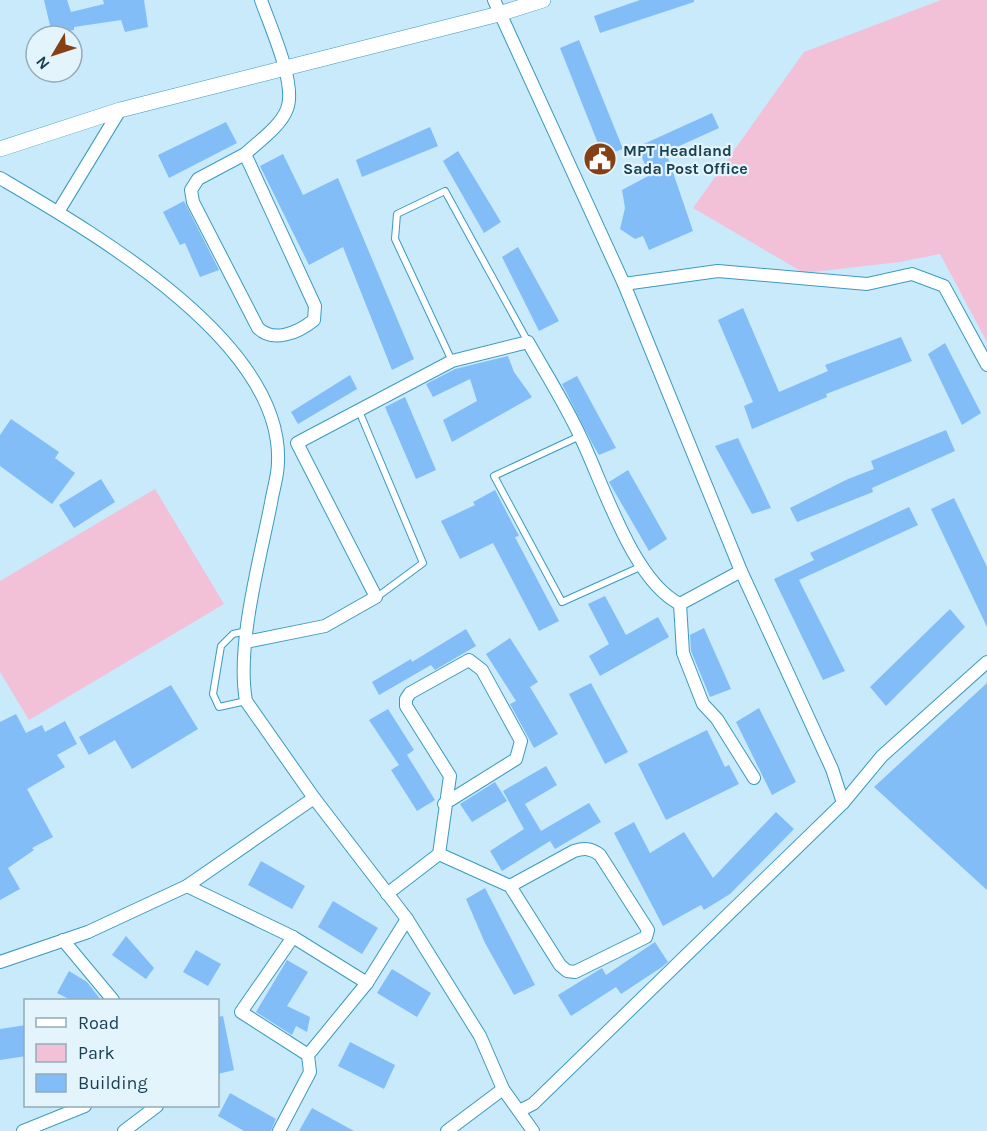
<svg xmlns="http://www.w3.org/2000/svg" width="987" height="1131" font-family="Karla,sans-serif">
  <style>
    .green { fill: #f2c1d8 }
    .building { fill: #82bdf8 }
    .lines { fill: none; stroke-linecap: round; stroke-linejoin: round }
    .service-casing { stroke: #3c9ac1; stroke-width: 8 }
    .minor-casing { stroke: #3c9ac1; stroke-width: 14 }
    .tertiary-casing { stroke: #3c9ac1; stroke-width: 16 }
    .service { stroke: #fff; stroke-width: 6 }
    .minor { stroke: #fff; stroke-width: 12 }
    .tertiary { stroke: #fff; stroke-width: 15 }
    .labels { text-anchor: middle; stroke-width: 4.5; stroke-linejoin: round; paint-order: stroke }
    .poi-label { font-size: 16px; font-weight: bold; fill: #1a4152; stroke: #e3f4fc; text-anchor: start }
  </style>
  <rect width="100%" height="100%" fill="#c8eafa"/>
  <!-- green -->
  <g class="green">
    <path d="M941 0H987V342L940 254 900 262 804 273 693 208 804 52Z"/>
    <path d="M155 489 224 604 29 720 0 672V581Z"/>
  </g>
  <!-- building -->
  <g class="building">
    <path d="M44 0H67L71 12 104 4 103 0H144L148 27 125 32 121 20 74 27V30L52 34Z"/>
    <path d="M640 0H694V2L600 33 594 16Z"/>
    <path d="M579 40 623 149 603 156 560 48Z"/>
    <path d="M712 113 719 128 666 152 693 231 649 250 643 236 635 239 620 229 625 208 622 190 650 175 637 147Z"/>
    <path d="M226 122 237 143 169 178 158 155Z"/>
    <path d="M430 127 438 146 362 177 356 160Z"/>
    <path d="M458 151 501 222 484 233 443 161Z"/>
    <path d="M283 154 303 195 338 178 414 359 392 370 343 247 309 265 260 166Z"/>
    <path d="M184 201 219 270 200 277 185 243 180 245 163 212Z"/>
    <path d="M518 247 559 321 539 331 502 257Z"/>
    <path d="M743 308 779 392 828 371 825 365 901 337 912 361 826 394 827 397 752 429 744 406 753 402 718 320Z"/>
    <path d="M945 343 981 413 962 425 928 354Z"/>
    <path d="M508 356 514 372 532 397 452 442 443 420 477 401 470 379 433 397 426 384 455 369Z"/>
    <path d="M350 375 357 389 298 424 291 412Z"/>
    <path d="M577 376 616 448 599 455 592 443 562 384Z"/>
    <path d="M405 397 436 470 416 479 385 407Z"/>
    <path d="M11 419 59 452 55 458 75 473 52 504 0 466V435Z"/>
    <path d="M946 430 955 451 872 488 873 492 797 522 790 508 848 479 874 469 871 461Z"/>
    <path d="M738 438 771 508 752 514 715 446Z"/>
    <path d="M628 470 667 539 649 551 609 482Z"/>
    <path d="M101 479 115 502 74 528 59 505Z"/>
    <path d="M495 490 519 536 515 537 559 621 539 631 493 543 460 559 441 521 475 505 473 502Z"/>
    <path d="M954 498 987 567V627L931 509Z"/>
    <path d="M909 507 918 525 799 580 845 671 823 680 774 579 814 560 810 553Z"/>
    <path d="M605 596 626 635 658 617 669 637 600 676 589 656 609 644 588 604Z"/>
    <path d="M950 609 965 627 886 706 870 687Z"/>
    <path d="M704 628 731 689 710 697 691 651 690 635Z"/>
    <path d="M466 629 476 646 435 670 431 665 379 695 372 682 411 659 412 662Z"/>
    <path d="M510 638 538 682 530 687 558 734 534 748 510 704 516 701 486 654Z"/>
    <path d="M591 683 628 752 605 764 569 694Z"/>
    <path d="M987 683V890L874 787Z"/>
    <path d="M171 685 198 729 132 769 115 740 89 755 79 737Z"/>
    <path d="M759 708 796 782 772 795 736 722Z"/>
    <path d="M388 709 414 750 407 755 435 800 417 811 391 770 399 765 369 720Z"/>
    <path d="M16 714 26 733 42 725 45 732 65 721 77 744 57 755 65 767 27 789 53 837 32 848 34 850 8 868 20 889 0 900V722Z"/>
    <path d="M707 730 725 767 729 765 739 784 666 820 638 764Z"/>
    <path d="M546 766 557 785 525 804 541 831 589 803 601 822 555 849 550 841 502 871 490 851 524 829 503 791Z"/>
    <path d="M495 782 507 801 472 822 460 804Z"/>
    <path d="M776 812 794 829 730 894 704 910 701 905 663 926 614 833 634 822 650 853 684 832 713 878Z"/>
    <path d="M261 861 305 886 292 909 248 885Z"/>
    <path d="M485 888 535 985 514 995 485 943 466 899Z"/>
    <path d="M333 901 378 928 362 954 318 927Z"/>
    <path d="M126 936 154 968 146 979 112 955Z"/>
    <path d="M655 942 668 962 662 967 621 994 616 987 571 1016 558 995 602 968 606 975Z"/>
    <path d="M196 950 221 964 208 986 183 972Z"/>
    <path d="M287 960 308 972 287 1006 310 1017 307 1032 296 1026 292 1035 256 1012Z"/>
    <path d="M392 969 431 993 417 1017 377 993Z"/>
    <path d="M69 971 87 982 101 1000H71L57 993Z"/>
    <path d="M223 1016 234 1070 218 1074V1017Z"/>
    <path d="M26 1025V1056L0 1060V1029Z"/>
    <path d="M350 1042 395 1065 384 1089 338 1066Z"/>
    <path d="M230 1093 276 1119 271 1131H244L218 1116Z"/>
    <path d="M312 1108 354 1131H299Z"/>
  </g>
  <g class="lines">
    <!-- service casing -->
    <g class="service-casing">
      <g id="service">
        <path d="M452 361 395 239 397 214 445 191 528 342"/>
        <path d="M359 411 423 563 377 597"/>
        <path d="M580 436 494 476 562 602 640 567"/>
        <path d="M246 701 219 707 213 694 221 646 233 634 247 631"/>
      </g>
    </g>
    <!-- minor casing -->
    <g class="minor-casing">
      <g id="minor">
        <path d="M494 0 624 284 741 571 832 769 843 803"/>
        <path d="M245 154 198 179 191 190 193 202 258 328C273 343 298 333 314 320L315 306 245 154C258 142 281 126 287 109 297 84 270 26 261 0"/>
        <path d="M0 178C92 232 283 341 278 462 278 476 273 490 271 503 260 560 236 645 246 701L314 798 407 919 480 1036 503 1089 533 1131"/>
        <path d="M58 212 120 110"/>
        <path d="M624 284 718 271 867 284 912 274 944 286 987 365"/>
        <path d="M680 604 683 653 703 704 717 719 754 778"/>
        <path d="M680 604 741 571"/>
        <path d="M246 642 325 626 376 597 297 443 452 361 528 342C546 374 566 405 581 438 604 486 633 581 680 604"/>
        <path d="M314 798 187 886 293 937 367 983"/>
        <path d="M439 854 510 886 560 965 567 971 575 972 646 937 648 930 600 855C591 848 584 848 574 851L510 886"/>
        <path d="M387 894 439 854 450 776 406 706V699L410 693 469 660 482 670 521 741 516 759 444 804"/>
        <path d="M293 937 241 1012 308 1055"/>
        <path d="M63 940 113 1000"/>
        <path d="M0 962 88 932 187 886"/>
        <path d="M521 1110 533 1104 843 803 882 756 987 662"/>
        <path d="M23 1131 85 1106"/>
        <path d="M124 1131 157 1106"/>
        <path d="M279 1131 310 1072 308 1055 367 983 407 919"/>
        <path d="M447 1131 503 1089"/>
      </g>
    </g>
    <!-- tertiary casing -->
    <g class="tertiary-casing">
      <path id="tertiary" d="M0 149 120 110 499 14 543 0"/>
    </g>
    <!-- service -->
    <use href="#service" class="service"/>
    <!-- minor -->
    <use href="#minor" class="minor"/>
    <!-- tertiary -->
    <use href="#tertiary" class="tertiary"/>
  </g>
  <!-- icons -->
  <defs>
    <g id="civic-disc" transform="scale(1.725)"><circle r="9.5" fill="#854115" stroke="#e3f4fc"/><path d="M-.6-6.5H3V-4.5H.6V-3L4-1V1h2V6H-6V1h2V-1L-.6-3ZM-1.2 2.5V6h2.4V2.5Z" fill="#fff"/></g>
  </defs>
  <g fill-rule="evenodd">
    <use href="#civic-disc" x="600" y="159"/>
  </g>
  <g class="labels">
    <!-- poi labels -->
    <g class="poi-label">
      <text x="623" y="156">MPT Headland<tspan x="623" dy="18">Sada Post Office</tspan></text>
    </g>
  </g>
  <!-- legend -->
  <rect x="24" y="999" width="195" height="108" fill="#e3f4fc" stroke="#93acb8" stroke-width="1.5"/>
  <rect x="36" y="1018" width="30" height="9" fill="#ffffff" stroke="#93acb8" stroke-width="1.5"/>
  <text x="78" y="1029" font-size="18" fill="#1a4152">Road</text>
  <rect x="36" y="1044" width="30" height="18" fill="#f2c1d8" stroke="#93acb8" stroke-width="1.5"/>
  <text x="78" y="1059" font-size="18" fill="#1a4152">Park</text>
  <rect x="36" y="1074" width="30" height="18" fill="#82bdf8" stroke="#93acb8" stroke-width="1.5"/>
  <text x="78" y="1089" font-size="18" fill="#1a4152">Building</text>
  <!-- north arrow -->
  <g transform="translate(54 54) rotate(231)"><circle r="28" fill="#e3f4fc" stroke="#93acb8" stroke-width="1.5"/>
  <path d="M0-4.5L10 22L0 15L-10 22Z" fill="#854115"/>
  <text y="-9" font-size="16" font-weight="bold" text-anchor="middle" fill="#1a4152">N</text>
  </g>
</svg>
